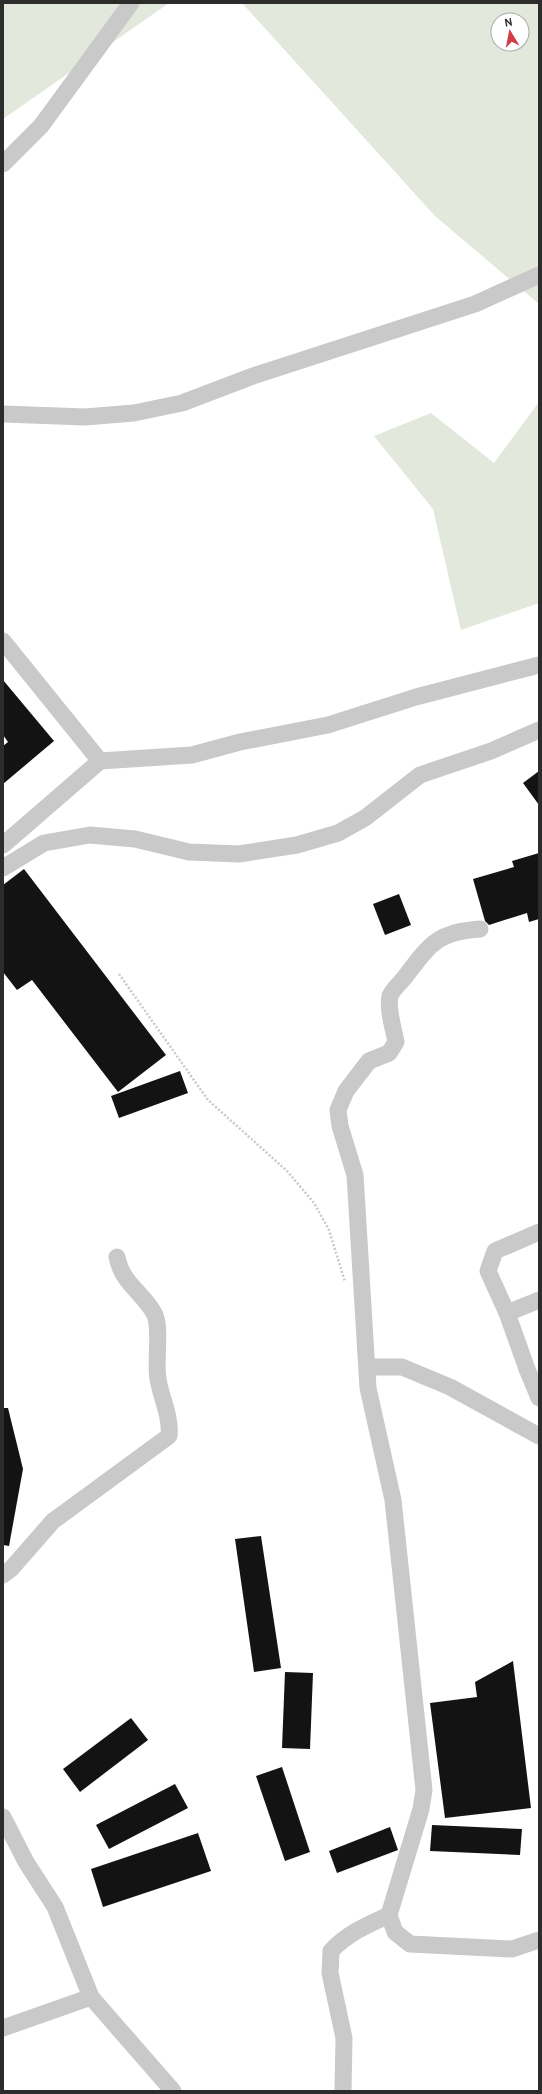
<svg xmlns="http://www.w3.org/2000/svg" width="542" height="2094" font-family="Cabin,sans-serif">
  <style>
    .green { fill: #e2e8db; fill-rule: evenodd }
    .building { fill: #131313 }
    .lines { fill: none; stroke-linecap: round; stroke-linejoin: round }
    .path { stroke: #c9c9c9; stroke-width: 2.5; stroke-dasharray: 2 2; stroke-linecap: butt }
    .minor { stroke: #c9c9c9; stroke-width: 17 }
  </style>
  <rect width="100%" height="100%" fill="#fff"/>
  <!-- green -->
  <g class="green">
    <path d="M3 3H169L3 119Z"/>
    <path d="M242 3H539V304L435 216ZM498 20H522V44H498Z"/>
    <path d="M539 402V603L461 630 433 509 374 436 431 413 494 463Z"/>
  </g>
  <!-- building -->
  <g class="building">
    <path d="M3 680 54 741 3 784V746L8 742 3 735Z"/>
    <path d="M539 771V805L523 783Z"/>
    <path d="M539 853V919L529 922 527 913 489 925 485 921 473 879 514 867 512 861Z"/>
    <path d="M24 869 166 1055 118 1092 32 980 17 990 3 972V885Z"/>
    <path d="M399 894 411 925 385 935 373 904Z"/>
    <path d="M180 1071 188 1093 119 1118 111 1096Z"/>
    <path d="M3 1408H8L23 1469 9 1546 3 1545Z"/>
    <path d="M261 1536 281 1668 254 1672 235 1539Z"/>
    <path d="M513 1661 531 1808 445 1818 430 1703 477 1697 475 1682Z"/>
    <path d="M285 1672 313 1673 310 1749 282 1748Z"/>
    <path d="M131 1718 148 1740 80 1792 63 1769Z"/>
    <path d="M282 1767 310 1852 285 1861 256 1776Z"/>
    <path d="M175 1784 188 1808 109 1849 96 1825Z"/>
    <path d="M432 1825 522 1829 520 1855 430 1851Z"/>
    <path d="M390 1827 398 1850 337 1873 329 1851Z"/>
    <path d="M198 1833 211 1871 103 1907 91 1869Z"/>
  </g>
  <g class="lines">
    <!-- path -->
    <path class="path" d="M119 974 208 1100 287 1171 314 1203 329 1230 345 1282"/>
    <!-- minor -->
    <g class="minor">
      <path d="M3 164 41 126 131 3"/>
      <path d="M3 414 85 417 134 413 182 403 253 376 475 304 539 275"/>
      <path d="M3 641 100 761 3 845"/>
      <path d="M100 761 192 755 240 742 328 725 416 697 539 665"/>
      <path d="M3 868 44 843 90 835 135 839 189 852 239 854 297 845 338 833 365 818 420 775 491 751 539 730"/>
      <path d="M539 1300 507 1313 527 1369 539 1398"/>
      <path d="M507 1313 488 1271 495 1251 539 1232"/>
      <path d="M367 1367H402L450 1387 539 1436"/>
      <path d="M3 1575 11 1569 53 1521 169 1436C171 1416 161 1398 158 1379 155 1363 161 1329 155 1315 144 1293 122 1284 117 1257"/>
      <path d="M3 1817 26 1862 55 1907 91 1997 173 2091"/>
      <path d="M389 1915 395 1932 410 1944 512 1949 539 1940"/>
      <path d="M3 2028 91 1997"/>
      <path d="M343 2091 344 2038 330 1973 331 1951C348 1933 367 1925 389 1915L421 1809 424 1790 393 1500 368 1388 355 1175 340 1126 338 1110 346 1091 369 1061 389 1053 396 1042C394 1031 387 1008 390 996 392 990 401 982 405 977 430 944 437 932 480 929"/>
    </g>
  </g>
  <!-- border -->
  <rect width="542" height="2094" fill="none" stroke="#2c2c2c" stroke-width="8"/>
  <!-- north arrow -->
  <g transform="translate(510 32) rotate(350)"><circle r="19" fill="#ffffff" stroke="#ababab"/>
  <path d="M0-3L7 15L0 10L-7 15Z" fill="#d43d45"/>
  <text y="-6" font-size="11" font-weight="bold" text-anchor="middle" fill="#2c2c2c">N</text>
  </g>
</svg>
